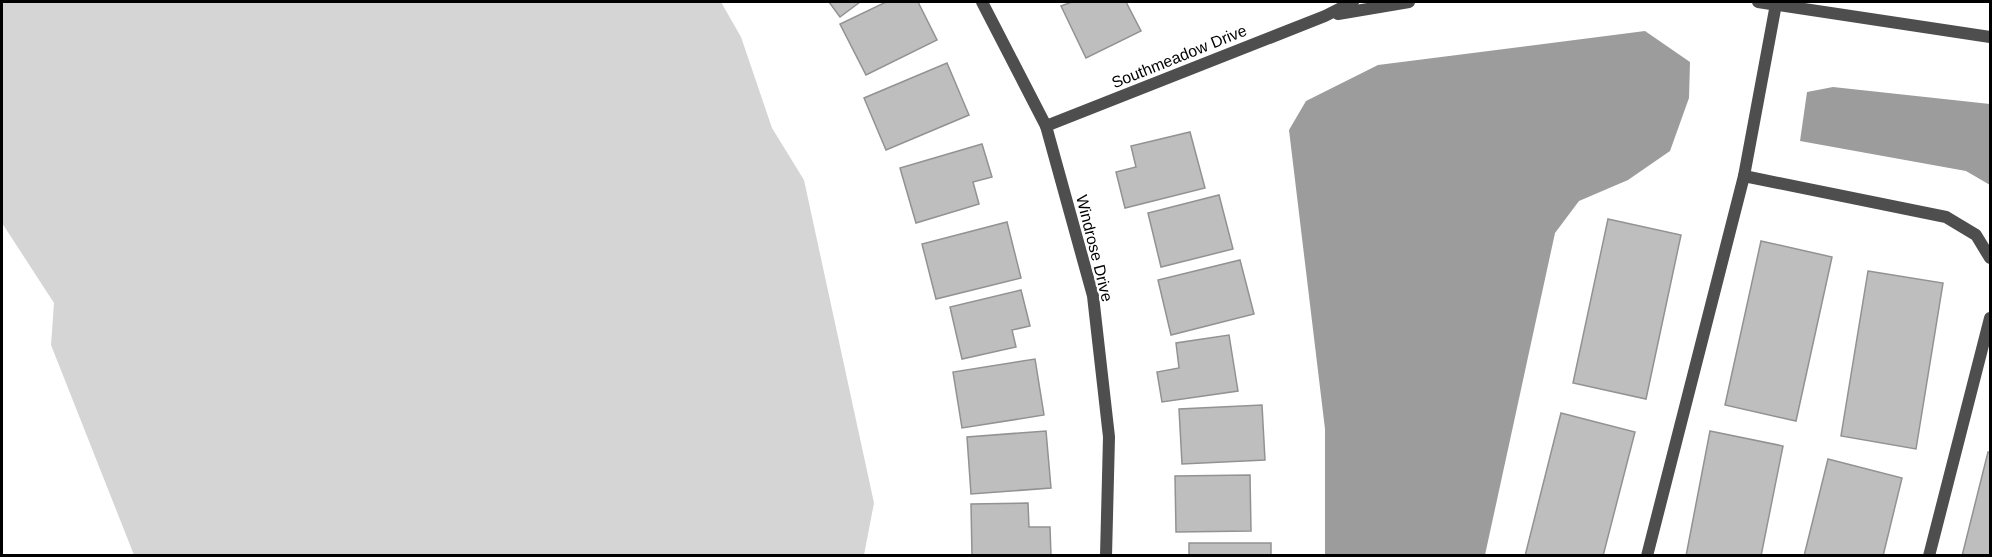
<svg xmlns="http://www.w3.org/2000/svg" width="1992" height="557" font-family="Arial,sans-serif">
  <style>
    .green { fill: #d5d5d5 }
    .water { fill: #9c9c9c }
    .building { fill: #bebebe; stroke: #929292; stroke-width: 1.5 }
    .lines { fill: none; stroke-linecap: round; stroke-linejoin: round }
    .lane { stroke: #4e4e4e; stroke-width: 12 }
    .street { stroke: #4e4e4e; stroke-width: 12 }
    .labels { text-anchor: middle; stroke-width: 4.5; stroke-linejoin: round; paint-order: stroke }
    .street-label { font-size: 16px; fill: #000; stroke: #fff }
  </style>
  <rect width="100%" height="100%" fill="#fff"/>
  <!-- green -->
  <path class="green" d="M2 2H721L741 37 772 128 804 180 874 503 864 555H134L51 345 54 303 2 223Z"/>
  <!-- water -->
  <g class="water">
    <path d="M1645 31 1690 62 1689 98 1670 151 1628 180 1579 201 1555 233 1485 555H1325V429L1289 130 1306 101 1378 65Z"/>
    <path d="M1833 87 1990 104V185L1966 171 1800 141 1807 92Z"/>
  </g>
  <!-- building -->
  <g class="building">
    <path d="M829 2H860L840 17Z"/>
    <path d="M886 2H918L937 40 866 75 840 24Z"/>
    <path d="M1072 2H1126L1141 31 1086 58 1061 6Z"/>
    <path d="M947 63 969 115 886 150 864 98Z"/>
    <path d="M1190 132 1205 188 1125 208 1116 172 1136 167 1131 146Z"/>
    <path d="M982 144 992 177 973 182 979 204 916 223 900 168Z"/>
    <path d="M1219 195 1233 249 1161 267 1148 213Z"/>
    <path d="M1608 219 1681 235 1646 399 1573 383Z"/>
    <path d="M1007 222 1021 278 936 299 922 244Z"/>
    <path d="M1761 241 1832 257 1796 421 1725 405Z"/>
    <path d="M1240 260 1254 314 1171 335 1158 280Z"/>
    <path d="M1868 271 1943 283 1916 449 1841 436Z"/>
    <path d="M1021 290 1030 326 1012 330 1016 347 962 359 950 307Z"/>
    <path d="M1229 335 1238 391 1162 402 1157 372 1179 368 1176 343Z"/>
    <path d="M1035 359 1044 415 962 428 953 372Z"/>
    <path d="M1262 405 1265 460 1182 464 1179 409Z"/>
    <path d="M1561 413 1635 432 1603 556H1525Z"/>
    <path d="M1046 431 1051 488 971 494 967 437Z"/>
    <path d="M1710 431 1783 446 1761 556H1686Z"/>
    <path d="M1988 452 1990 453V556H1962Z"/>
    <path d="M1828 459 1902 478 1883 556H1804Z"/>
    <path d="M1250 475 1251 531 1176 532 1175 476Z"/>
    <path d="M1028 503 1029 527H1050L1051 556H972L971 504Z"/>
    <rect x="1189" y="543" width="82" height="13"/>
  </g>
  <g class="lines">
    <!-- lane -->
    <g class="lane">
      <path d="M1744 176 1946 217 1976 235 1990 258"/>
      <path d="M1647 556 1744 176 1776 4"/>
      <path d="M1929 556 1990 318"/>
    </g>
    <!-- street -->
    <g class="street">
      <path d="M982 2 1046 126 1093 296 1109 437 1106 556"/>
      <path d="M1758 2 1990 37"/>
      <path d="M1338 14 1409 2"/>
      <path d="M1046 126 1325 16 1353 2"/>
    </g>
  </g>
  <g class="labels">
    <!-- street labels -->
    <g class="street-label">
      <text transform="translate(1179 56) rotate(-22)" y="6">Southmeadow Drive</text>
      <text transform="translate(1095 248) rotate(76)" y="6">Windrose Drive</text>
    </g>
  </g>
  <!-- border -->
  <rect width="1992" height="557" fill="none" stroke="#000000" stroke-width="6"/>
</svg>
